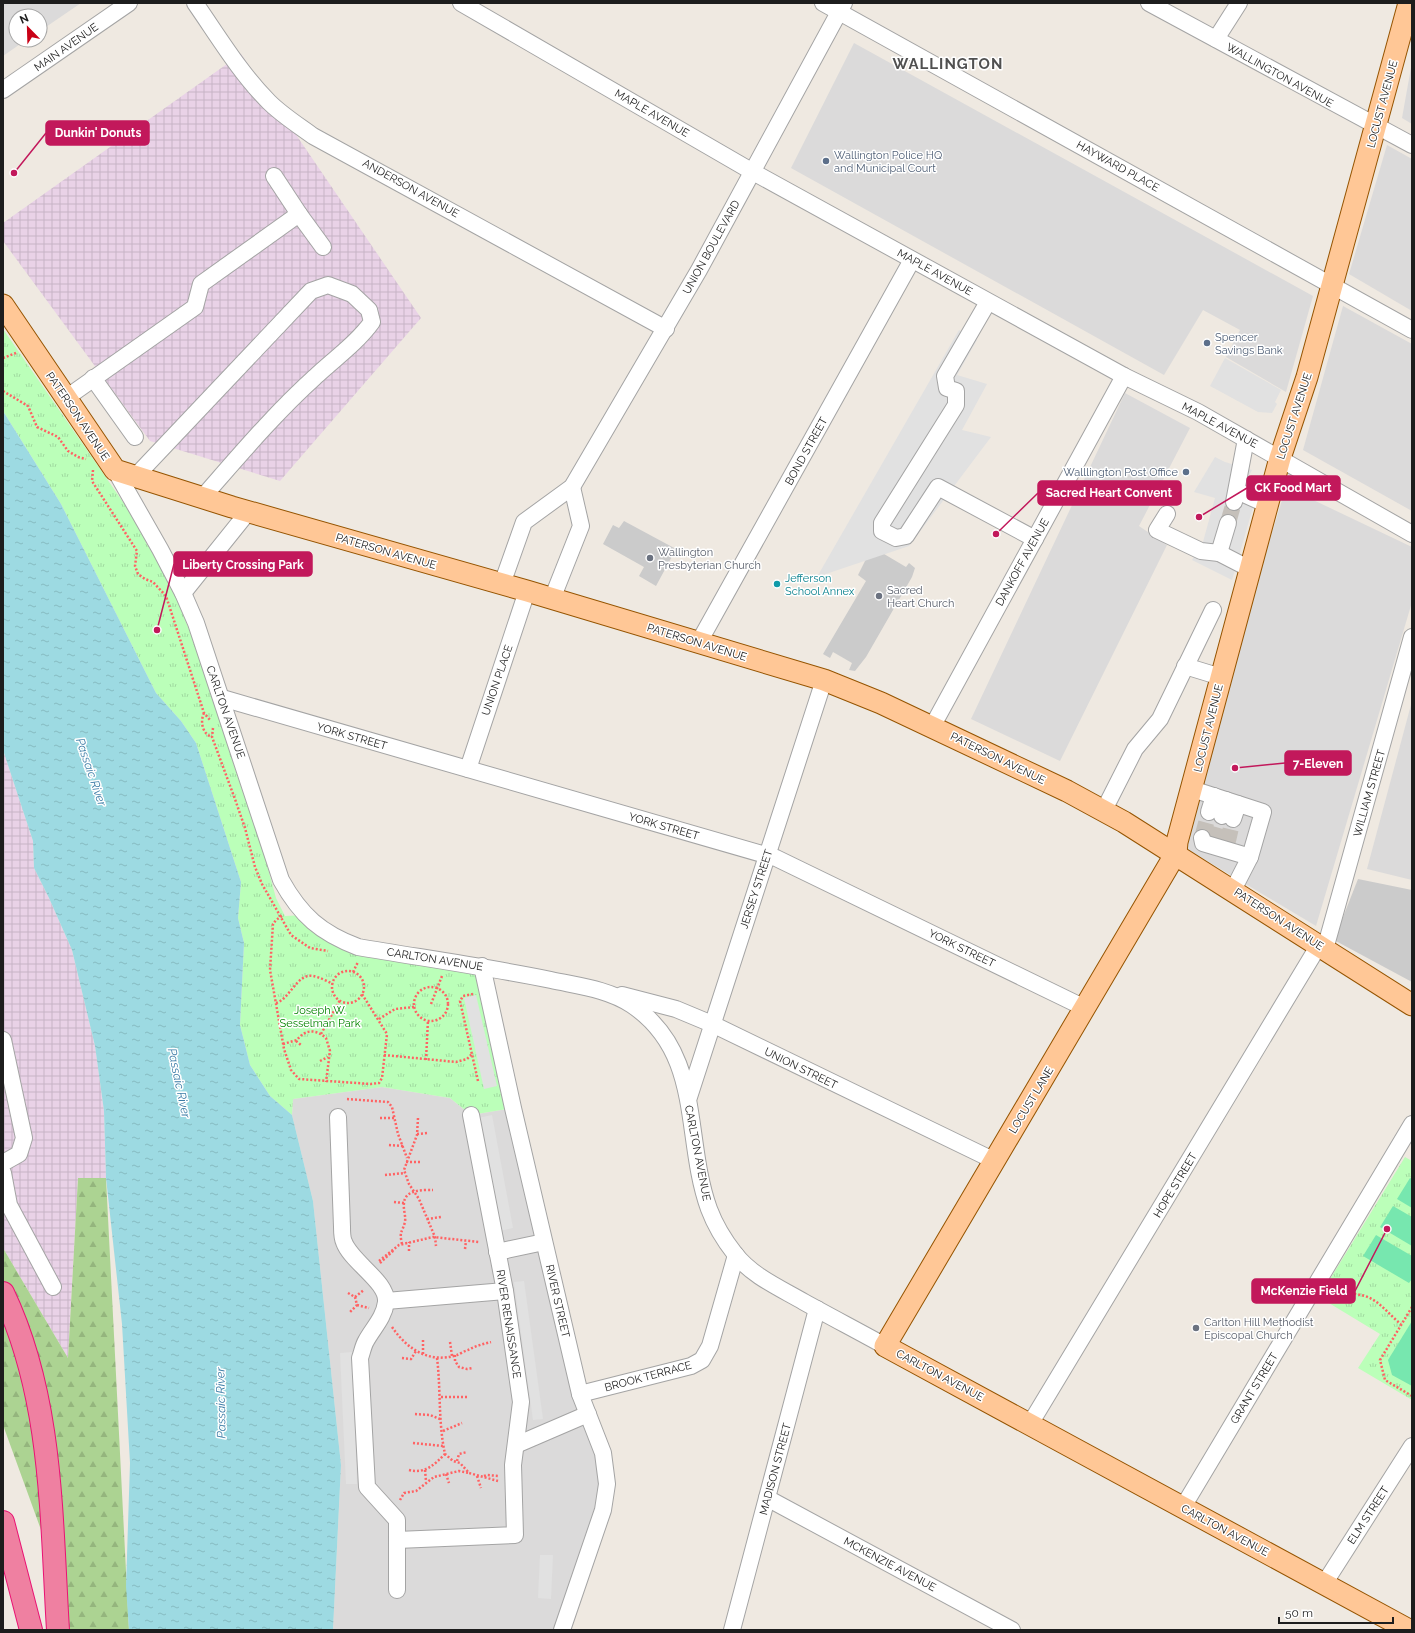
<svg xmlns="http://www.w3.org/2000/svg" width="1415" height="1633" font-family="Raleway,sans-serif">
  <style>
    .residential { fill: #dbdada }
    .industrial { fill: url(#industrial-grid) }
    .religious { fill: #cbcbcb }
    .forest { fill: url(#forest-firs) }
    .park { fill: url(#park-tufts) }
    .pitch { fill: #77e7af }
    .parking { fill: #e1e1e1 }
    .water { fill: url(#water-ripples) }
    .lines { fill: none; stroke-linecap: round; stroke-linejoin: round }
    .minor-tunnel { stroke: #c5c0ba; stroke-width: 16; stroke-dasharray: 16 8; stroke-linecap: butt }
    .minor-casing { stroke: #a4a4a4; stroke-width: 18 }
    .major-casing { stroke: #955400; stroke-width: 23 }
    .highway-casing { stroke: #e91273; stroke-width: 24 }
    .path { stroke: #ff6263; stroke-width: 2.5; stroke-dasharray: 2 2; stroke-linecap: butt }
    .minor { stroke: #fff; stroke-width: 16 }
    .major { stroke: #ffc796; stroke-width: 21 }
    .highway { stroke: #ef80a1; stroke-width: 22 }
    .service-dot { fill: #5c6f8a; stroke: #fff; stroke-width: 1.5 }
    .worship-dot { fill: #6b7280; stroke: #fff; stroke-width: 1.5 }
    .culture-dot { fill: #0f9aa8; stroke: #fff; stroke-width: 1.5 }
    .labels { text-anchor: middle; stroke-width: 3; stroke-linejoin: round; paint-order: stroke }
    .street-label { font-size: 11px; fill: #1d1d1d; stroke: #fff }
    .service-label { font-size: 11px; fill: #4e5e75; stroke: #fff; text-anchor: start }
    .worship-label { font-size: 11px; fill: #5b616d; stroke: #fff; text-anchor: start }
    .culture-label { font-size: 11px; fill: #0d838f; stroke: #fff; text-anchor: start }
    .park-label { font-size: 11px; fill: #048500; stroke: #fff }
    .water-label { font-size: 12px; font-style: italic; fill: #3b7ca6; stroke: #fff }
    .district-label { font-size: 15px; font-weight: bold; letter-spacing: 1px; fill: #505050; stroke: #fff }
    .leader { fill: none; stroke: #c2185b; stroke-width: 1.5 }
    .callout-dot { fill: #c2185b; stroke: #fff; stroke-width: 1.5 }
    .callout { fill: #c2185b; stroke: #c2185b; stroke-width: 1.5 }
    .callout-label { font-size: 12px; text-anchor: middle; font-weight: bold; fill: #fff }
  </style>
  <defs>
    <pattern id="industrial-grid" width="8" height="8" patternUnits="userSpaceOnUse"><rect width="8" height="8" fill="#e9d2e7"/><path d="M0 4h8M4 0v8" fill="none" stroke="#c7b4c6"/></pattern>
    <pattern id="forest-firs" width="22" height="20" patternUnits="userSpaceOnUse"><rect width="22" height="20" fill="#acd392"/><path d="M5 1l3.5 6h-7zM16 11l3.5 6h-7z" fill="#94b57d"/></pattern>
    <pattern id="park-tufts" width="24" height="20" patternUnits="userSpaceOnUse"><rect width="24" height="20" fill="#bbffb9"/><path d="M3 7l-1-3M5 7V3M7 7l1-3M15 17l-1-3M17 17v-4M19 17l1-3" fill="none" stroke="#a0da9f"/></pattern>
    <pattern id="water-ripples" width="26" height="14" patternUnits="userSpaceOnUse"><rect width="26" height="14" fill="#9ddae2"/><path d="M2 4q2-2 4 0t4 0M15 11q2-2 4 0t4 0" fill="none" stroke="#87bbc1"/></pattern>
  </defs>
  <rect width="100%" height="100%" fill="#efe9e1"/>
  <!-- residential -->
  <g class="residential">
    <path d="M3 3H81L40 31V16H16V40H26L3 56Z"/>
    <path d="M854 43 1313 296 1286 392 1226 357 1240 330 1203 310 1164 375 791 168Z"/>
    <path d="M1412 62V124L1402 118Z"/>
    <path d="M1387 145 1412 159V311L1349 274Z"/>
    <path d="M1343 306 1412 344V511L1303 450Z"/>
    <path d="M1125 393 1190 428 1139 526 1167 545 1060 761 971 719Z"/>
    <path d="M1286 487 1412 547V602L1316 926 1177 843Z"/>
    <path d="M1412 701V880L1367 869Z"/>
    <path d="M382 1087 450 1098 471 1115 513 1108 603 1453V1510L562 1630H333L341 1465 313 1201 292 1115 293 1099Z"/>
  </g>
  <!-- industrial -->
  <g class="industrial">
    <path d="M241 54 421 318 280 481 150 441 3 241V223Z"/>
    <path d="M3 750 33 841 34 868 49 898 72 950 95 1046 104 1111 106 1178H78L68 1358 3 1248Z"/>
  </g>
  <!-- religious -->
  <g class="religious">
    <path d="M624 521 676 549 656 586 639 576 644 567 603 544 613 525 619 528Z"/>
    <path d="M879 551 906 567 909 563 915 568 912 577 866 657 855 671 849 670 852 663 833 652 830 658 823 654 866 581 858 575 869 553Z"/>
    <path d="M1358 879 1412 890V982L1334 940Z"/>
  </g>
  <!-- forest -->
  <path class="forest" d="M78 1178H106L129 1630H66L53 1563 3 1425V1248L68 1358Z"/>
  <!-- park -->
  <g class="park">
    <path d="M3 329 141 528 147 545 152 547 170 581 218 704 234 766 264 854 276 898 285 916 304 915 339 940 482 966 513 1108 471 1115 450 1098 382 1087 293 1099 292 1115 270 1096 250 1065 240 1025 244 943 238 918 241 882 196 743 181 721 156 693 61 504 3 411Z"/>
    <path d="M1405 1157 1412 1161V1400L1358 1368 1380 1334 1319 1297Z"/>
  </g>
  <!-- pitch -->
  <g class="pitch">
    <path d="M1410 1178 1412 1179V1208L1397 1199Z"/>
    <path d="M1393 1206 1412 1217V1246L1380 1227Z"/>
    <path d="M1376 1235 1412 1256V1279L1409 1283 1363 1256Z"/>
    <path d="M1412 1321V1386L1392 1375 1388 1360Z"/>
  </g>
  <!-- parking -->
  <g class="parking">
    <path d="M959 330 977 340 957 375 987 384 962 430 991 437 909 546 817 577Z"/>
    <path d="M1225 358 1281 390 1275 402 1277 404 1272 413 1258 412 1210 386Z"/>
    <path d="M1215 457 1225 462 1252 470 1247 479 1260 483 1232 580 1192 560 1203 542 1215 498 1194 492Z"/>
    <path d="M476 995 497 1086 484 1089 464 998Z"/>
    <path d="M492 1115 513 1228 499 1231 478 1118Z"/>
    <path d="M524 1281 543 1419 533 1420 514 1282Z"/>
    <path d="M352 1352 357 1484H346L340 1353Z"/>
    <path d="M540 1555H553L551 1599 538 1598Z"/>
  </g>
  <!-- water -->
  <path class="water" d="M3 411 61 504 156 693 181 721 196 743 241 882 238 918 244 943 240 1025 250 1065 270 1096 292 1115 313 1201 341 1465 333 1630H129L126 1586 130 1463 122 1324 106 1178 104 1111 95 1046 72 950 49 898 34 868 33 841 3 750Z"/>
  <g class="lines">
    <!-- minor-tunnel -->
    <g class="minor-tunnel">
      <path d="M1228 523 1234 502"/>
      <path d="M1202 838 1209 812"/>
      <path d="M1214 843 1222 816"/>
      <path d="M1227 845 1233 819"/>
    </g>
    <!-- minor casing -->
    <g class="minor-casing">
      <g id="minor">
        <path d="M195 3C218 36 240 73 269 102 282 115 298 125 313 136L666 329"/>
        <path d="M461 3 753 172 1124 376 1198 412 1412 534"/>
        <path d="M823 3 1412 330"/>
        <path d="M1149 3 1412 145"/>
        <path d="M1216 39 1239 3"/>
        <path d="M3 90 129 3"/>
        <path d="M299 214 323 247"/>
        <path d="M988 302 945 376 947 388 956 391V405L882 523V531L896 538 906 536 938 487 1035 539"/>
        <path d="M93 378 135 437"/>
        <path d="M66 398 195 307 201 284 299 214 274 176"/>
        <path d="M115 470 160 549 183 593 196 623 281 880C301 916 321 933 358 947 423 958 487 967 551 980 578 986 608 989 632 1005 704 1054 683 1137 709 1209 715 1225 724 1240 735 1254 752 1276 780 1288 804 1302 831 1317 858 1331 885 1346"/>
        <path d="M135 477 311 291 328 285 352 294 369 310 372 322C356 344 334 359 315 377 274 414 238 457 202 498"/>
        <path d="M1237 491 1268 505"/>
        <path d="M1234 502 1246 439"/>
        <path d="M1167 514 1157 530 1201 551 1219 553 1250 569"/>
        <path d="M1219 553 1228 523"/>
        <path d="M502 584 524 522 572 487 699 270 844 3"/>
        <path d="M183 593 248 512"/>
        <path d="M552 599 581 526 572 487"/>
        <path d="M699 642 912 260"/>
        <path d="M1185 666 1221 677"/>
        <path d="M222 698 776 858 1085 1008"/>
        <path d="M932 727 1124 376"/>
        <path d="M468 769 527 591"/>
        <path d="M1192 789 1263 812 1250 857 1203 843 1202 838"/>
        <path d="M1103 812 1135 749 1160 719 1213 610"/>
        <path d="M1209 812 1214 796"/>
        <path d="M1222 816 1226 800"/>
        <path d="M1233 819 1238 804"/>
        <path d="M1233 890 1250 857"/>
        <path d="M1325 949 1412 637"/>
        <path d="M482 966 513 1108 580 1394 603 1453 607 1484 603 1510 562 1630"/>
        <path d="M622 995 676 1009 712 1024 995 1161"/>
        <path d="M3 1040 24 1138 19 1154 3 1163"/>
        <path d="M689 1097 824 680"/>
        <path d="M338 1117 342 1227C342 1232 342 1238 344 1242 351 1262 388 1282 386 1302 384 1318 373 1328 366 1341 363 1346 362 1353 360 1358L367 1487 397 1520V1590"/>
        <path d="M3 1173 9 1205 53 1287"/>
        <path d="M497 1252 544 1242"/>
        <path d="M386 1301 505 1291"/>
        <path d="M580 1394 691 1366 702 1360 710 1346 736 1255"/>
        <path d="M1030 1424 1319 945"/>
        <path d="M516 1445 588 1414"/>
        <path d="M767 1498 1012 1630"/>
        <path d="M1183 1507 1412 1124"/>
        <path d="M397 1540 515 1535 513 1465 521 1402 505 1291 471 1115"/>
        <path d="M1324 1584 1412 1446"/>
        <path d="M732 1630 817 1309"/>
      </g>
    </g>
    <!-- major casing -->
    <g class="major-casing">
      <g id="major">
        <path d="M1409 3 1307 377 1280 458 1177 842 1176 853 885 1346 1409 1630"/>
        <path d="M3 305 115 470 232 507 527 591 824 680 881 703 1067 791 1124 822 1412 1005"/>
      </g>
    </g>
    <!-- highway casing -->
    <g class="highway-casing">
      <g id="highway">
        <path d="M3 1293C53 1398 51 1517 58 1630"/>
        <path d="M3 1522 31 1630"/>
      </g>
    </g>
    <!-- path -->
    <g class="path">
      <path d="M3 358 16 353"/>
      <path d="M3 391 28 406 37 427 58 437 68 451 78 457 86 459"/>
      <path d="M93 470 92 481 137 551 135 566 138 574 145 579 153 582 166 596 204 713 210 720"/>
      <path d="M204 713C200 721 202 734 212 737"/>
      <path d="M213 728 212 737 236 802 245 828 255 867 262 884 291 935 310 948 328 951"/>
      <path d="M282 916 276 920 273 924 270 970 284 1049 291 1070 299 1079 371 1084 379 1083 382 1078 387 1034 362 994"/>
      <circle cx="348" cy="987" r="16"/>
      <path d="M353 972 358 962"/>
      <circle cx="431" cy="1004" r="17"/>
      <path d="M473 994 463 996 460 1001 478 1081"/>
      <path d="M276 1003C290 999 297 973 313 976 319 977 327 981 333 984"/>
      <path d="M431 1004 442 976"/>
      <path d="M379 1019 395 1009 414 1007"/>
      <path d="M321 1034 340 1000"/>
      <path d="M296 1041 301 1045"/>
      <path d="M283 1044 297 1040C305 1029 316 1029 326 1038L330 1051 326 1082"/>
      <path d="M384 1055 456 1062 467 1059 472 1054"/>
      <path d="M426 1060 428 1020"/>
      <path d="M320 1061 328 1057"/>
      <path d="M347 1099 388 1102 392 1107 398 1134 407 1158"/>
      <path d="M380 1118H395"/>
      <path d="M418 1118 417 1135 404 1170 409 1184 419 1199 435 1237 436 1246"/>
      <path d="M417 1134 428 1133"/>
      <path d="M389 1145 403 1146"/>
      <path d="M406 1162H421"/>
      <path d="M385 1175 405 1173"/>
      <path d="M394 1202 404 1203"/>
      <path d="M427 1219 441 1217"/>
      <path d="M402 1244C399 1231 402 1233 405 1222 406 1216 403 1209 404 1203 405 1189 424 1190 433 1190"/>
      <path d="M465 1249 466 1241"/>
      <path d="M409 1251V1242"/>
      <path d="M379 1261 399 1245 433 1237 479 1242"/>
      <path d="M380 1263 394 1250"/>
      <path d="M1331 1288C1342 1293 1354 1293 1365 1296 1380 1301 1389 1315 1401 1324"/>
      <path d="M348 1293 355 1297 357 1305 350 1312"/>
      <path d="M355 1297 364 1290"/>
      <path d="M357 1305 369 1308"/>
      <path d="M1412 1307 1380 1360 1385 1380 1412 1396"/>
      <path d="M392 1327C407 1349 429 1364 457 1355 460 1354 464 1351 468 1350 475 1346 483 1344 491 1342"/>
      <path d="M423 1340V1355"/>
      <path d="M450 1342 452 1356"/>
      <path d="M455 1355V1361L459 1367 467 1369 473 1368"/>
      <path d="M402 1358 411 1359 416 1351"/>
      <path d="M437 1358C441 1390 438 1422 445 1454L453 1461 460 1463 469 1473 498 1481"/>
      <path d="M441 1397H467"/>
      <path d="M415 1414 430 1415 440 1419"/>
      <path d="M443 1431 462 1423"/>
      <path d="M413 1443 443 1446"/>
      <path d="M457 1461 459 1454 467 1452"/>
      <path d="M409 1470C425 1474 434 1465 445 1454"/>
      <path d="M425 1470 426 1481"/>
      <path d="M446 1474 449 1483"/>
      <path d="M477 1476 481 1488"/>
      <path d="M484 1476 487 1475 498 1476"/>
      <path d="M400 1500 404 1493 416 1491 434 1477 459 1471 469 1473"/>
    </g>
    <!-- minor -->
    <use href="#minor" class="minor"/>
    <!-- major -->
    <use href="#major" class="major"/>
    <!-- highway -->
    <use href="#highway" class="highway"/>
  </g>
  <!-- markers -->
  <g class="service-dot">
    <circle cx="826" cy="161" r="4"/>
    <circle cx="1207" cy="343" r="4"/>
    <circle cx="1186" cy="472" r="4"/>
  </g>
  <g class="worship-dot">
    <circle cx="650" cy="558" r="4"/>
    <circle cx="879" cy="596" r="4"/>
    <circle cx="1196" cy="1328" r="4"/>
  </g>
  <circle class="culture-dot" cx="777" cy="584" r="4"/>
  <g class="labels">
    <!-- street labels -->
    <g class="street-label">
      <text transform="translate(66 47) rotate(-35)" y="4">MAIN AVENUE</text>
      <text transform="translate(1280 75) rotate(29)" y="4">WALLINGTON AVENUE</text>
      <text transform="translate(1382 104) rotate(-75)" y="4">LOCUST AVENUE</text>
      <text transform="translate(652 113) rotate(30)" y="4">MAPLE AVENUE</text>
      <text transform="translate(1118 166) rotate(29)" y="4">HAYWARD PLACE</text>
      <text transform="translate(411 188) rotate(29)" y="4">ANDERSON AVENUE</text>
      <text transform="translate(711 247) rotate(-61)" y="4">UNION BOULEVARD</text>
      <text transform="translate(935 272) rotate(29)" y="4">MAPLE AVENUE</text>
      <text transform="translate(78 416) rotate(56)" y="4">PATERSON AVENUE</text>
      <text transform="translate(1294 416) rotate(-72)" y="4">LOCUST AVENUE</text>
      <text transform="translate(1220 425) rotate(28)" y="4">MAPLE AVENUE</text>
      <text transform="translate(806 451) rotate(-61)" y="4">BOND STREET</text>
      <text transform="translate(386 551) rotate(16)" y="4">PATERSON AVENUE</text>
      <text transform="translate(1022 562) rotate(-61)" y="4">DANKOFF AVENUE</text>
      <text transform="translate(697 642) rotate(17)" y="4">PATERSON AVENUE</text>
      <text transform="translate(497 680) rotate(-71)" y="4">UNION PLACE</text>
      <text transform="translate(226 712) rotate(71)" y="4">CARLTON AVENUE</text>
      <text transform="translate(1208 728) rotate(-76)" y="4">LOCUST AVENUE</text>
      <text transform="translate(352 736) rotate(16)" y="4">YORK STREET</text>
      <text transform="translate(998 758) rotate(26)" y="4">PATERSON AVENUE</text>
      <text transform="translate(1369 793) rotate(-74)" y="4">WILLIAM STREET</text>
      <text transform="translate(664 826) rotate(16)" y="4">YORK STREET</text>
      <text transform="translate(756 889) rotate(-72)" y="4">JERSEY STREET</text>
      <text transform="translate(1279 919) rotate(33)" y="4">PATERSON AVENUE</text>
      <text transform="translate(962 948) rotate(26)" y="4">YORK STREET</text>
      <text transform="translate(435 959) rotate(9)" y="4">CARLTON AVENUE</text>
      <text transform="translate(801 1068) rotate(26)" y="4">UNION STREET</text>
      <text transform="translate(1031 1100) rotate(-59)" y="4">LOCUST LANE</text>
      <text transform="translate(698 1153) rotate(79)" y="4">CARLTON AVENUE</text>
      <text transform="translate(1175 1185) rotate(-59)" y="4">HOPE STREET</text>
      <text transform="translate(558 1301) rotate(77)" y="4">RIVER STREET</text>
      <text transform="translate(509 1324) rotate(81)" y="4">RIVER RENAISSANCE</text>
      <text transform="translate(940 1375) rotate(28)" y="4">CARLTON AVENUE</text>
      <text transform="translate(648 1376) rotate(-15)" y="4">BROOK TERRACE</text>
      <text transform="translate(1254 1388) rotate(-59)" y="4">GRANT STREET</text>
      <text transform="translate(775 1469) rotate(-75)" y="4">MADISON STREET</text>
      <text transform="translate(1368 1515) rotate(-57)" y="4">ELM STREET</text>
      <text transform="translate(1225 1530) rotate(28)" y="4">CARLTON AVENUE</text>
      <text transform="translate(890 1564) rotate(28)" y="4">MCKENZIE AVENUE</text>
    </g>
    <!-- service labels -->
    <g class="service-label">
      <text x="834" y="159">Wallington Police HQ<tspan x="834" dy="13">and Municipal Court</tspan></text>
      <text x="1215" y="341">Spencer<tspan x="1215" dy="13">Savings Bank</tspan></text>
      <text x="1178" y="476" text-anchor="end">Walllington Post Office</text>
    </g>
    <!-- worship labels -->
    <g class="worship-label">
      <text x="658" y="556">Wallington<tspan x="658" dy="13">Presbyterian Church</tspan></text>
      <text x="887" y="594">Sacred<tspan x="887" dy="13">Heart Church</tspan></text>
      <text x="1204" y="1326">Carlton Hill Methodist<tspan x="1204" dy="13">Episcopal Church</tspan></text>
    </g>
    <!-- culture labels -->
    <g class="culture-label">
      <text x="785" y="582">Jefferson<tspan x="785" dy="13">School Annex</tspan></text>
    </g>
    <!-- park labels -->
    <g class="park-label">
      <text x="320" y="1014">Joseph W.<tspan x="320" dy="13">Sesselman Park</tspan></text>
    </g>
    <!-- water labels -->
    <g class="water-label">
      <text transform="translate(91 772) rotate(71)" y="4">Passaic River</text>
      <text transform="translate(179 1083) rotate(78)" y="4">Passaic River</text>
      <text transform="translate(221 1403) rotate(-91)" y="4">Passaic River</text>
    </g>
    <!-- district labels -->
    <g class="district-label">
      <text x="948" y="69">WALLINGTON</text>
    </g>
  </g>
  <!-- callouts -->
  <path class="leader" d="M14 173L46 133M1199 517L1247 488M996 534L1038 493M157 630L174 564M1235 768L1285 763M1387 1229L1355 1291"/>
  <g class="callout-dot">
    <circle cx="14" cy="173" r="4"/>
    <circle cx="1199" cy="517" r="4"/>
    <circle cx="996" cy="534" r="4"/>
    <circle cx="157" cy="630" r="4"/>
    <circle cx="1235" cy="768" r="4"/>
    <circle cx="1387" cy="1229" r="4"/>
  </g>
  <g class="callout">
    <rect x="46" y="121" width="103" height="24" rx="4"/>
    <rect x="1247" y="476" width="93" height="24" rx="4"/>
    <rect x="1038" y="481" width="143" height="24" rx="4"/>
    <rect x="174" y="552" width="138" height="24" rx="4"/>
    <rect x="1285" y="751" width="66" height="24" rx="4"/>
    <rect x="1252" y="1279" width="103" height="24" rx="4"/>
  </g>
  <g class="callout-label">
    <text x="98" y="137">Dunkin' Donuts</text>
    <text x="1293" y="492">CK Food Mart</text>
    <text x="1109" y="497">Sacred Heart Convent</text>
    <text x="243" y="569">Liberty Crossing Park</text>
    <text x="1318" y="768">7-Eleven</text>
    <text x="1304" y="1295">McKenzie Field</text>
  </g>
  <!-- border -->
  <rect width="1415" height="1633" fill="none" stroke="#1d1d1d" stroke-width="8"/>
  <!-- north arrow -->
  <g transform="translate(28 28) rotate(337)"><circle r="19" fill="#ffffff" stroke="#a5a5a5"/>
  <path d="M0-3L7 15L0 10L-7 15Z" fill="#c90016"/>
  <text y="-6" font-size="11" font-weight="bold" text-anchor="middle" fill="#1d1d1d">N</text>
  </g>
  <!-- scale -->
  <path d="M1279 1617v6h114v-6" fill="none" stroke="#1d1d1d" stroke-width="2"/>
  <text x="1285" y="1617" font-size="12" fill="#1d1d1d" stroke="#ffffff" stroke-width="3" paint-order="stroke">50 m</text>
</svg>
